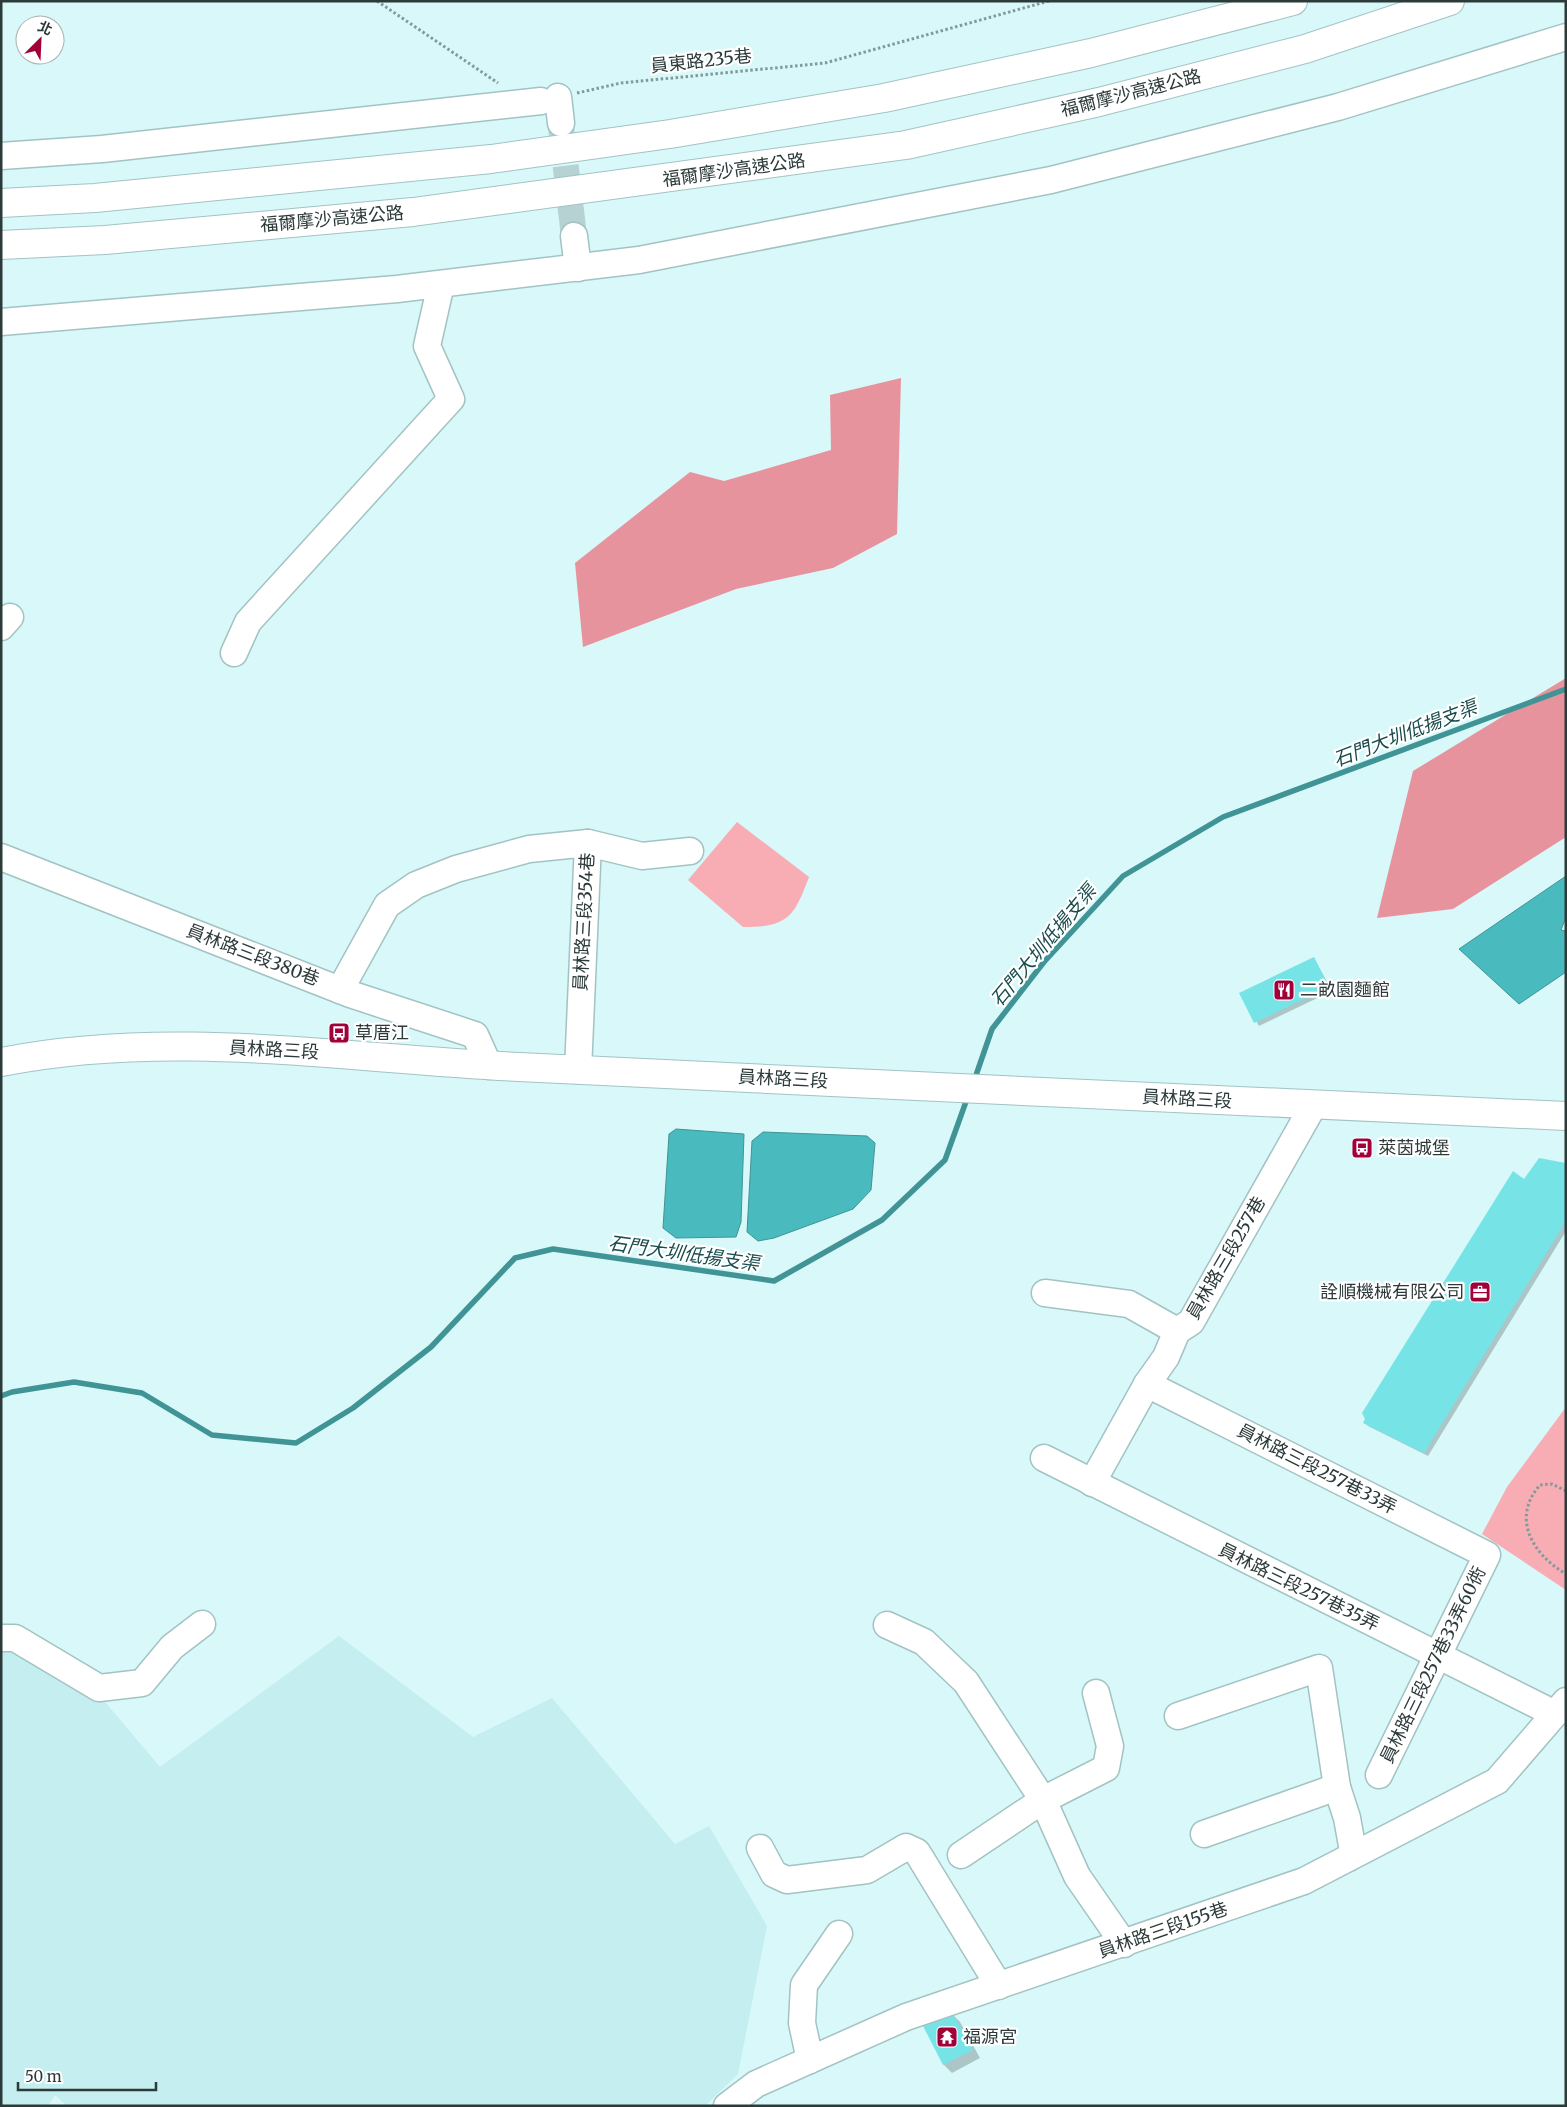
<svg xmlns="http://www.w3.org/2000/svg" width="1567" height="2107" font-family="Merriweather,'Noto Sans TC',serif">
  <style>
    .built { fill: #c4eeef }
    .green { fill: #f8acb4 }
    .forest { fill: #e7939d }
    .water { fill: #49babd; stroke: #419496 }
    .shadow { fill: #0003 }
    .lines { fill: none; stroke-linecap: round; stroke-linejoin: round }
    .stream { stroke: #419496; stroke-width: 5.5 }
    .building { fill: #76e4e7 }
    .minor-tunnel { stroke: #b6d2d3; stroke-width: 26; stroke-dasharray: 26 13; stroke-linecap: butt }
    .minor-casing { stroke: #a3c3c3; stroke-width: 29 }
    .major-casing { stroke: #a3c3c3; stroke-width: 30 }
    .highway-casing { stroke: #a3c3c3; stroke-width: 30 }
    .path { stroke: #839a9a; stroke-width: 3; stroke-dasharray: 2.5 2.5; stroke-linecap: butt }
    .minor { stroke: #fff; stroke-width: 26 }
    .major { stroke: #fff; stroke-width: 28 }
    .highway { stroke: #fff; stroke-width: 28 }
    .labels { text-anchor: middle; stroke-width: 4.5; stroke-linejoin: round; paint-order: stroke }
    .street-label { font-size: 18px; fill: #2d3a3a; stroke: #fff }
    .poi-label { font-size: 18px; fill: #2d3a3a; stroke: #fff; text-anchor: start }
    .water-label { font-size: 19px; font-style: italic; fill: #1a4c4d; stroke: #fff }
  </style>
  <rect width="100%" height="100%" fill="#d8f8f9"/>
  <!-- built -->
  <path class="built" d="M339 1636 473 1737 552 1698 675 1844 709 1826 767 1926 738 2074 705 2106H67L55 2095 48 2106H1V1637L100 1696 160 1767Z"/>
  <!-- green -->
  <g class="green">
    <path d="M737 822 809 877C794 917 788 927 743 927L688 880Z"/>
    <path d="M1566 1407V1590L1482 1534 1507 1487Z"/>
  </g>
  <!-- forest -->
  <g class="forest">
    <path d="M901 378 897 534 833 568 736 589 583 647 575 563 690 472 724 481 831 450 830 395Z"/>
    <path d="M1566 678V837L1453 909 1377 918 1413 771Z"/>
  </g>
  <!-- water -->
  <g class="water">
    <path d="M1566 876V917L1561 930 1566 931V972L1519 1004 1459 949Z"/>
    <path d="M676 1129 744 1134 741 1222 736 1237 676 1238 663 1228 669 1134Z"/>
    <path d="M763 1132 867 1136 875 1143 871 1190 853 1209 774 1238 758 1241 747 1232 752 1141Z"/>
  </g>
  <!-- shadow -->
  <g class="shadow">
    <path d="M1314 958 1332 991 1259 1026 1241 993Z"/>
    <path d="M1566 1164V1231L1428 1456 1368 1426 1365 1422Z"/>
    <path d="M952 2014 960 2022 980 2058 952 2073 944 2065 924 2024Z"/>
  </g>
  <g class="lines">
    <!-- stream -->
    <g class="stream">
      <path d="M974 1081 992 1029 1044 962 1123 876 1223 817 1566 689"/>
      <path d="M1 1396 12 1392 74 1382 142 1393 212 1435 296 1443 353 1408 431 1347 515 1258 553 1249 774 1281 882 1220 945 1160 968 1096"/>
    </g>
  </g>
  <!-- building -->
  <g class="building">
    <path d="M1314 957 1329 987 1254 1023 1239 993Z"/>
    <path d="M1539 1158 1566 1163V1221L1424 1453 1363 1423 1365 1419 1362 1413 1513 1171 1524 1179Z"/>
    <path d="M952 2012 973 2050 943 2065 922 2024Z"/>
  </g>
  <g class="lines">
    <!-- minor-tunnel -->
    <path class="minor-tunnel" d="M561 127 574 236"/>
    <!-- minor casing -->
    <g class="minor-casing">
      <g id="minor">
        <path d="M558 97 561 123"/>
        <path d="M1 156 102 149 541 101"/>
        <path d="M574 236 578 268"/>
        <path d="M1 322 397 289 639 260 1051 180 1338 107 1566 37"/>
        <path d="M1 627 10 617"/>
        <path d="M234 653 248 622 451 399 427 346 441 284"/>
        <path d="M588 843 642 856 690 851"/>
        <path d="M1 857 350 994 475 1035 489 1066"/>
        <path d="M340 990 387 905 416 885 456 869 529 849 588 843 578 1070"/>
        <path d="M1045 1293 1129 1304 1177 1331"/>
        <path d="M1147 1384 1487 1555 1379 1775"/>
        <path d="M1044 1458 1555 1714"/>
        <path d="M1092 1483 1147 1384 1166 1357 1177 1331 1191 1322 1313 1106"/>
        <path d="M887 1625 924 1642 966 1682 1043 1800 1077 1876 1124 1944"/>
        <path d="M1 1638H15L99 1688 142 1683 172 1647 202 1624"/>
        <path d="M1178 1716 1319 1668 1337 1787 1347 1818 1353 1851 1348 1858"/>
        <path d="M1204 1834 1337 1787"/>
        <path d="M760 1848 774 1874 787 1880 867 1870 906 1847 917 1852 999 1986"/>
        <path d="M961 1855 1043 1800 1106 1768 1110 1746 1096 1693"/>
        <path d="M810 2060 802 2023 804 1985 839 1934"/>
        <path d="M727 2106 756 2084 906 2017 1304 1881 1497 1781 1566 1701"/>
      </g>
    </g>
    <!-- major casing -->
    <g class="major-casing">
      <path id="major" d="M1 1062C173 1028 346 1059 519 1067 868 1083 1217 1102 1566 1116"/>
    </g>
    <!-- highway casing -->
    <g class="highway-casing">
      <g id="highway">
        <path d="M1 203 95 198 491 159 670 134 884 98 1091 53 1293 1"/>
        <path d="M1 245 105 240 413 212 906 145 1099 102 1305 49 1450 1"/>
      </g>
    </g>
    <!-- path -->
    <g class="path">
      <path d="M377 1 498 83"/>
      <path d="M577 93 621 83 825 63 1049 1"/>
      <path d="M1566 1491 1552 1484 1540 1485C1511 1518 1532 1554 1566 1574"/>
    </g>
    <!-- minor -->
    <use href="#minor" class="minor"/>
    <!-- major -->
    <use href="#major" class="major"/>
    <!-- highway -->
    <use href="#highway" class="highway"/>
  </g>
  <!-- icons -->
  <defs>
    <g id="restaurant-square" transform="scale(1.125)"><rect x="-9" y="-9" width="18" height="18" rx="4" fill="#a10139" stroke="#fff"/><path d="M-5-6h1v4h1v-4h1v4h1v-4h1v5L-1.5 .5V6h-2V.5L-5-1ZM5-6V6H3V1.5H1.5Q1.5-4 5-6Z" fill="#fff"/></g>
    <g id="bus-square" transform="scale(1.125)"><rect x="-9" y="-9" width="18" height="18" rx="4" fill="#a10139" stroke="#fff"/><path d="M-5-6H5V4H4V6H2V4H-2V6H-4V4H-5ZM-3.5-4V0h7V-4ZM-3.5 1.2v1.5H-2V1.2ZM2 1.2v1.5H3.5V1.2Z" fill="#fff"/></g>
    <g id="office-square" transform="scale(1.125)"><rect x="-9" y="-9" width="18" height="18" rx="4" fill="#a10139" stroke="#fff"/><path d="M-6-3h4V-5.5h4V-3h4V5H-6ZM-1-4.5V-3h2v-1.5ZM-6 0V1H6V0Z" fill="#fff"/></g>
    <g id="temple-square" transform="scale(1.125)"><rect x="-9" y="-9" width="18" height="18" rx="4" fill="#a10139" stroke="#fff"/><path d="M0-6L5-2H3V0L6.5 2.5H4V6H1.5V3h-3V6H-4V2.5H-6.5L-3 0V-2H-5Z" fill="#fff"/></g>
  </defs>
  <g fill-rule="evenodd">
    <use href="#restaurant-square" x="1284" y="990"/>
    <use href="#bus-square" x="339" y="1033"/>
    <use href="#bus-square" x="1362" y="1148"/>
    <use href="#office-square" x="1480" y="1292"/>
    <use href="#temple-square" x="947" y="2037"/>
  </g>
  <g class="labels">
    <!-- street labels -->
    <g class="street-label">
      <text transform="translate(701 61) rotate(-6)" y="6">員東路235巷</text>
      <text transform="translate(1131 93) rotate(-14)" y="6">福爾摩沙高速公路</text>
      <text transform="translate(734 170) rotate(-8)" y="6">福爾摩沙高速公路</text>
      <text transform="translate(332 219) rotate(-5)" y="6">福爾摩沙高速公路</text>
      <text transform="translate(584 922) rotate(-87)" y="6">員林路三段354巷</text>
      <text transform="translate(253 955) rotate(21)" y="6">員林路三段380巷</text>
      <text transform="translate(274 1050) rotate(3)" y="6">員林路三段</text>
      <text transform="translate(783 1079) rotate(3)" y="6">員林路三段</text>
      <text transform="translate(1187 1099) rotate(3)" y="6">員林路三段</text>
      <text transform="translate(1226 1258) rotate(-60)" y="6">員林路三段257巷</text>
      <text transform="translate(1317 1469) rotate(27)" y="6">員林路三段257巷33弄</text>
      <text transform="translate(1299 1587) rotate(26)" y="6">員林路三段257巷35弄</text>
      <text transform="translate(1433 1665) rotate(-64)" y="6">員林路三段257巷33弄60衖</text>
      <text transform="translate(1163 1930) rotate(-19)" y="6">員林路三段155巷</text>
    </g>
    <!-- poi labels -->
    <g class="poi-label">
      <text x="1300" y="996">二畝園麵館</text>
      <text x="355" y="1039">草厝江</text>
      <text x="1378" y="1154">萊茵城堡</text>
      <text x="1464" y="1298" text-anchor="end">詮順機械有限公司</text>
      <text x="963" y="2043">福源宮</text>
    </g>
    <!-- water labels -->
    <g class="water-label">
      <text transform="translate(1405 733) rotate(-21)" y="7">石門大圳低揚支渠</text>
      <text transform="translate(1043 945) rotate(-50)" y="7">石門大圳低揚支渠</text>
      <text transform="translate(684 1253) rotate(8)" y="7">石門大圳低揚支渠</text>
    </g>
  </g>
  <!-- border -->
  <rect width="1567" height="2107" fill="none" stroke="#2d3a3a" stroke-width="5"/>
  <!-- north arrow -->
  <g transform="translate(40 40) rotate(24)"><circle r="24" fill="#ffffff" stroke="#abb0b0"/>
  <path d="M0-4L9 19L0 12L-9 19Z" fill="#a10139"/>
  <text y="-8" font-size="14" font-weight="bold" text-anchor="middle" fill="#2d3a3a">北</text>
  </g>
  <!-- scale -->
  <path d="M18 2082v8h138v-8" fill="none" stroke="#2d3a3a" stroke-width="2.5"/>
  <text x="25" y="2082" font-size="15" fill="#2d3a3a" stroke="#ffffff" stroke-width="4" paint-order="stroke">50 m</text>
</svg>
